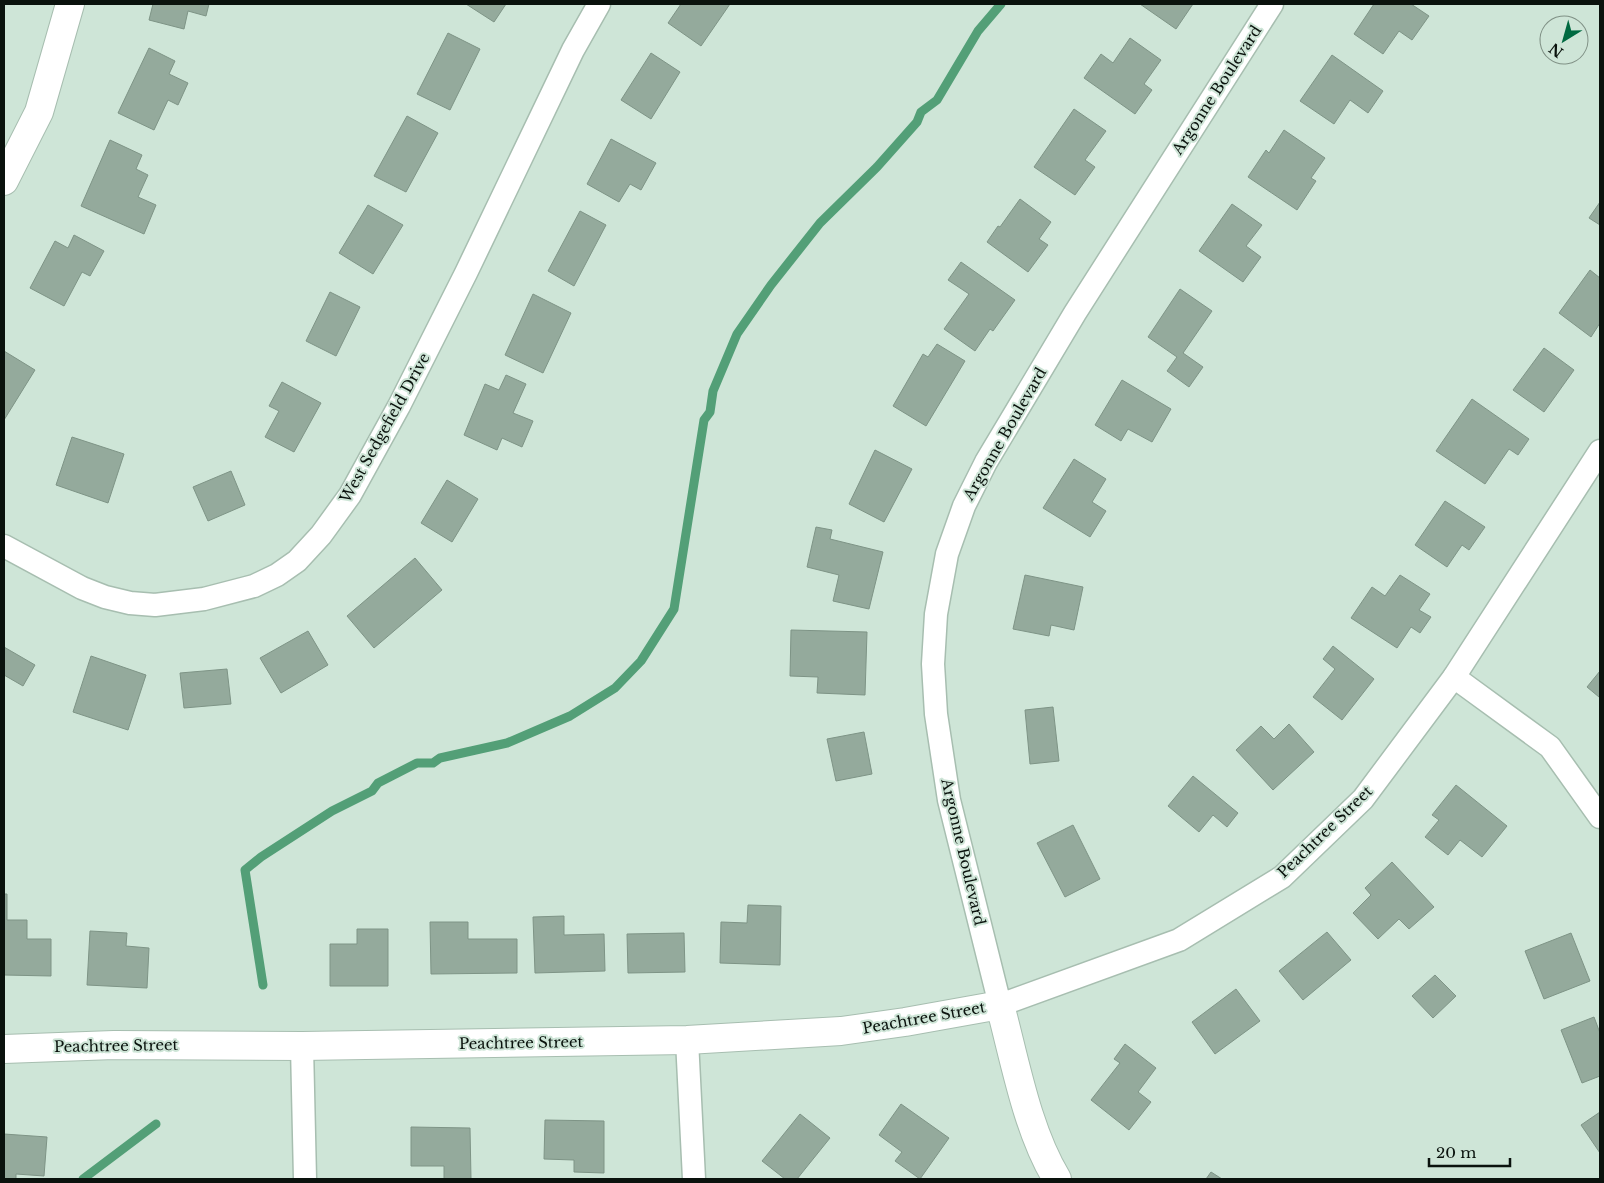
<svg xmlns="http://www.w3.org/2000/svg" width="1604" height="1183" font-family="'Libre Baskerville',serif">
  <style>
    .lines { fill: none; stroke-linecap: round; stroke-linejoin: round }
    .stream { stroke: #539f77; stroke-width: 9 }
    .building { fill: #94aa9c; stroke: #7e9486 }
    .street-casing { stroke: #a7beb0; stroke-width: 25 }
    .secondary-casing { stroke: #a7beb0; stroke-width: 30 }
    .street { stroke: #fff; stroke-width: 22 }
    .secondary { stroke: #fff; stroke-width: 28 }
    .labels { text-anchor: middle; stroke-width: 4; stroke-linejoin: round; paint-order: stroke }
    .street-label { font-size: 15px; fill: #0a120d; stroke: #cee5d7 }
  </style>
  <rect width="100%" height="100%" fill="#cee5d7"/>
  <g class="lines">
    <!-- stream -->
    <g class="stream">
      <path d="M263 985 245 870 261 857 332 811 372 791 378 783 417 763H433L440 758 507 743 570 716 615 688 641 661 674 609 704 420 710 412 713 391 737 334 771 285 820 223 877 167 917 122 921 112 937 100 978 31 1001 4"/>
      <path d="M83 1179 156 1124"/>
    </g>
  </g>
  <!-- building -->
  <g class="building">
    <path d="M153 4H209L206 16 188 11 184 29 149 20Z"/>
    <path d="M466 4H506L494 22Z"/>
    <path d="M681 4H730L701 46 668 23Z"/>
    <path d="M1140 4H1193L1176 29Z"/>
    <path d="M1374 4H1411L1429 16 1412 40 1399 31 1383 54 1354 34Z"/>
    <path d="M448 33 480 49 450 110 417 94Z"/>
    <path d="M1130 38 1161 60 1144 84 1152 90 1135 114 1084 78 1101 54 1113 63Z"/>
    <path d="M149 48 175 61 169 74 188 83 178 105 168 100 154 130 118 113Z"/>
    <path d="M651 53 680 72 651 119 621 100Z"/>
    <path d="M1332 55 1383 91 1368 113 1350 100 1334 124 1300 101Z"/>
    <path d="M1074 109 1106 131 1085 160 1095 167 1075 195 1034 167Z"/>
    <path d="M407 116 438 133 406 192 374 176Z"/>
    <path d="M1284 130 1325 158 1311 178 1316 181 1297 210 1248 177 1266 150 1269 153Z"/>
    <path d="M611 139 656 163 641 190 630 184 619 202 587 184Z"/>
    <path d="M110 140 142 155 136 169 148 175 138 197 156 205 144 234 81 206Z"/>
    <path d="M1020 199 1051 222 1039 239 1048 245 1028 272 987 242 998 226 1000 227Z"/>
    <path d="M1600 202V225L1589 218Z"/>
    <path d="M1232 204 1262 225 1246 246 1261 257 1243 282 1199 251Z"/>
    <path d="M368 205 403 225 373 274 339 253Z"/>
    <path d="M580 211 606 225 574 286 548 271Z"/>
    <path d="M74 235 104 251 90 276 82 272 64 306 30 288 55 241 68 248Z"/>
    <path d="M961 262 1015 300 993 331 990 329 975 351 944 329 969 294 948 280Z"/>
    <path d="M1590 270 1600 278V323L1591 337 1559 313Z"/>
    <path d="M1180 289 1212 311 1183 353 1203 367 1189 387 1167 371 1177 357 1148 337Z"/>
    <path d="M330 292 360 307 336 356 306 341Z"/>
    <path d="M533 294 571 313 543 373 505 355Z"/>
    <path d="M937 344 965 361 926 426 893 406 923 354 928 357Z"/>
    <path d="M1544 348 1574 370 1544 412 1513 390Z"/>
    <path d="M4 351 35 370 4 420Z"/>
    <path d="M506 375 526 384 513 413 533 421 522 447 502 438 497 450 464 435 485 384 499 390Z"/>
    <path d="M1122 380 1171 409 1152 442 1128 429 1121 441 1095 425Z"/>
    <path d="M282 382 321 403 294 452 265 437 279 411 269 406Z"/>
    <path d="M1472 399 1529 439 1518 455 1509 449 1485 484 1436 451Z"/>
    <path d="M72 437 124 454 108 503 56 485Z"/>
    <path d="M875 450 912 469 884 522 849 504Z"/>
    <path d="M1074 459 1106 479 1092 502 1106 511 1090 537 1043 508Z"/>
    <path d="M231 471 245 505 208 521 193 487Z"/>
    <path d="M447 480 478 499 452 542 421 523Z"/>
    <path d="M1445 501 1485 527 1469 550 1462 545 1447 567 1415 545Z"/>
    <path d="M816 527 832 530 830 539 883 552 869 609 833 601 839 575 807 567Z"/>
    <path d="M415 558 442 590 374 648 347 616Z"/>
    <path d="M1025 575 1083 587 1074 630 1051 625 1049 636 1013 629Z"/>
    <path d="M1400 575 1430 594 1419 610 1431 617 1420 633 1411 627 1397 648 1351 618 1372 587 1385 596Z"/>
    <path d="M791 630 867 632 865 695 817 693 818 677 790 676Z"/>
    <path d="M308 631 328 665 281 693 260 658Z"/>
    <path d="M1333 646 1374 679 1342 720 1313 697 1335 669 1323 659Z"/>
    <path d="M4 647 35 665 23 686 4 675Z"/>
    <path d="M91 656 146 675 128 730 73 712Z"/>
    <path d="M227 669 231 704 184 708 180 673Z"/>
    <path d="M1600 671V696L1599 697 1587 687Z"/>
    <path d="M1053 707 1059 761 1030 764 1025 710Z"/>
    <path d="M1289 724 1314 752 1273 790 1236 750 1261 726 1274 739Z"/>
    <path d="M864 732 872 774 836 781 827 739Z"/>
    <path d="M1193 776 1238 813 1227 827 1213 815 1199 832 1168 806Z"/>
    <path d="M1456 785 1507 826 1482 857 1460 840 1448 855 1425 837 1439 820 1432 815Z"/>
    <path d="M1073 825 1100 879 1065 897 1037 843Z"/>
    <path d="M1392 862 1434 907 1409 929 1399 919 1378 939 1353 913 1371 895 1365 888Z"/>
    <path d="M4 894H7V920H27V939H51V976L4 975Z"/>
    <path d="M748 905 781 906 780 965 720 963 721 922 747 923Z"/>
    <path d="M564 916V935L604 934 605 971 535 973 533 917Z"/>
    <path d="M430 922H468V939H517V973L431 974Z"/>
    <path d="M357 929H388V986H330V944H357Z"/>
    <path d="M90 931 127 933 126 946 149 948 147 988 87 985Z"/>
    <path d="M1327 932 1351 960 1303 1000 1279 971Z"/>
    <path d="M684 933 685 972 628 973 627 934Z"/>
    <path d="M1571 933 1590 981 1544 999 1525 951Z"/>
    <path d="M1435 975 1456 996 1433 1018 1412 996Z"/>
    <path d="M1236 989 1260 1021 1215 1054 1192 1022Z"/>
    <path d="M1594 1017 1600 1033V1076L1582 1083 1561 1030Z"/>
    <path d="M1125 1044 1156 1068 1138 1092 1151 1102 1129 1130 1091 1100 1120 1063 1114 1059Z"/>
    <path d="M901 1104 949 1138 920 1179 895 1161 902 1152 879 1135Z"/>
    <path d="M1600 1112V1153L1581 1125Z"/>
    <path d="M800 1114 830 1138 797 1179H785L762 1161Z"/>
    <path d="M545 1120 604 1121V1173L574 1172V1160L544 1159Z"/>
    <path d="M411 1127 470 1128 471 1179H444V1166H411Z"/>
    <path d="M4 1134 47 1137 44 1176 16 1174V1179H4Z"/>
    <path d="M1211 1172 1222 1179H1206Z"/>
  </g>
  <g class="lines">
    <!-- street casing -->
    <g class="street-casing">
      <g id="street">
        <path d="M1272 4 1075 313 986 462 964 506 947 554 936 614 933 664 936 714 949 800 1000 1005 1179 940 1282 877 1363 799 1454 677 1600 451"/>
        <path d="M4 546 82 588 105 597 130 603 155 605 204 599 254 586 277 575 297 561 321 535 350 495 399 406 466 273 573 50 599 4"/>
        <path d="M1454 677 1550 747 1600 817"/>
        <path d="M687 1040 694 1179"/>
        <path d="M302 1046 305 1179"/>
      </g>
    </g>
    <!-- secondary casing -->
    <g class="secondary-casing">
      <g id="secondary">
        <path d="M4 181 39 112 70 4"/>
        <path d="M4 1049 114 1045 302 1046 687 1040 841 1031 905 1022 1000 1005C1015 1061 1027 1130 1057 1179"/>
      </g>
    </g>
    <!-- street -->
    <use href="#street" class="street"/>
    <!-- secondary -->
    <use href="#secondary" class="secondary"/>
  </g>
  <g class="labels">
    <!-- street labels -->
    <g class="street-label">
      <text transform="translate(1217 90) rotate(-57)" y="5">Argonne Boulevard</text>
      <text transform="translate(385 428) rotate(-61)" y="5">West Sedgefield Drive</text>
      <text transform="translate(1005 434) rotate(-60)" y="5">Argonne Boulevard</text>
      <text transform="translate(1325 832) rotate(-44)" y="5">Peachtree Street</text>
      <text transform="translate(963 852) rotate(77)" y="5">Argonne Boulevard</text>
      <text transform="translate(924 1018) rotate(-10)" y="5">Peachtree Street</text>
      <text transform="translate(521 1043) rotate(-1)" y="5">Peachtree Street</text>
      <text transform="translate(116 1046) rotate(-1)" y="5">Peachtree Street</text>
    </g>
  </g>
  <!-- border -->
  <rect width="1604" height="1183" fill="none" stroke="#0a120d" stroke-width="10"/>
  <!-- north arrow -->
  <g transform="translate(1564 40) rotate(217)"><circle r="24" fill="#cee5d7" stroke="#809186"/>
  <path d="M0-4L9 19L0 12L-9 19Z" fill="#006a41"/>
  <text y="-8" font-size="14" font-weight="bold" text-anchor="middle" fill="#0a120d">N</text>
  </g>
  <!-- scale -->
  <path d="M1429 1158v8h81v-8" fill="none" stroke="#0a120d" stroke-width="2.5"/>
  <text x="1436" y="1158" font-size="15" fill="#0a120d" stroke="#cee5d7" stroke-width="4" paint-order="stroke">20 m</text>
</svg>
